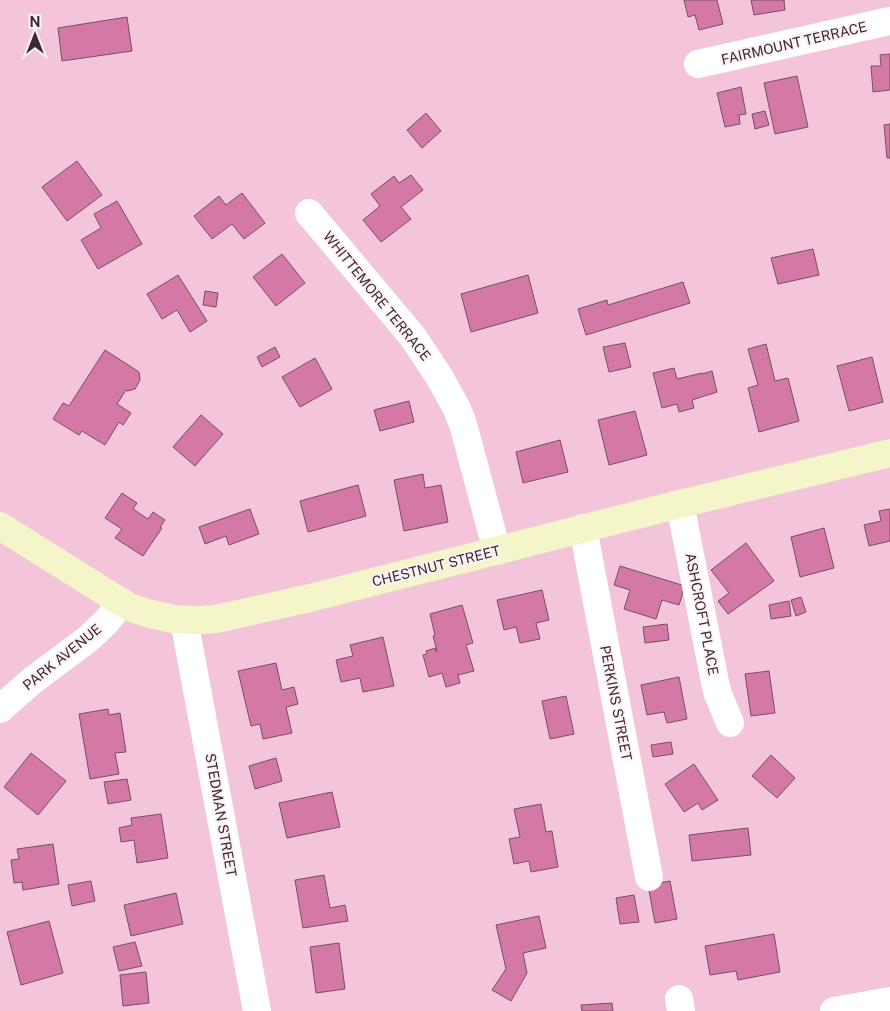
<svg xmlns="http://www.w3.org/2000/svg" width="890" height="1011" font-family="'Public Sans',sans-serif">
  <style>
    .building { fill: #d478a5; stroke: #775062 }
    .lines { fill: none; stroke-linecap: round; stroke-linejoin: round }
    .street { stroke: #fff; stroke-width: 28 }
    .secondary { stroke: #f4f5c8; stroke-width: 28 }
    .labels { text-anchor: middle; stroke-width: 4; stroke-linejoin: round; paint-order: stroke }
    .street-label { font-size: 14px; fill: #3c2a32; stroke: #fcf2f6 }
  </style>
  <rect width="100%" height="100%" fill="#f4c5da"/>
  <!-- building -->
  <g class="building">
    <path d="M684 0H717L723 24 699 30 695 15 688 17Z"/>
    <path d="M751 0H784L785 10 754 15Z"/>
    <path d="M127 17 132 51 62 61 58 28Z"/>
    <path d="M890 54V90L873 92 871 66H881L880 55Z"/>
    <path d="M797 76 808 127 775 134 764 83Z"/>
    <path d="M741 87 746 114 739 115 740 124 725 127 717 93Z"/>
    <path d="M765 111 769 125 755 129 752 114Z"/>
    <path d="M426 113 441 131 422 148 407 130Z"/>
    <path d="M890 124V158H887L884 125Z"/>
    <path d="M77 161 102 195 67 221 42 187Z"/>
    <path d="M411 175 423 190 401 207 411 219 381 242 363 220 380 206 371 194 394 176 399 183Z"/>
    <path d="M242 193 265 223 244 239 232 224 212 239 194 216 219 196 226 205Z"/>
    <path d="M117 201 142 244 98 269 81 240 101 228 94 214Z"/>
    <path d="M813 249 819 275 778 284 771 258Z"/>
    <path d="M282 254 305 283 276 306 253 277Z"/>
    <path d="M178 275 207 321 190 332 177 310 162 319 147 294Z"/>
    <path d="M528 275 538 313 471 332 461 294Z"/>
    <path d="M683 282 690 303 586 335 578 309 607 300 608 305Z"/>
    <path d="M205 291 218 293 216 307 203 305Z"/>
    <path d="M625 343 631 367 609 372 603 347Z"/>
    <path d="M766 344 775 381 788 378 799 421 759 432 748 388 758 385 748 349Z"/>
    <path d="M275 347 280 357 262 367 257 357Z"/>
    <path d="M105 350 139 372 140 380 135 389 127 391 126 390 117 404 131 413 123 425 119 422 105 445 82 431 79 435 53 419 63 403 69 406Z"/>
    <path d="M872 357 883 402 849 411 837 366Z"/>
    <path d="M315 358 332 389 300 407 282 377Z"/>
    <path d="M674 368 677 379 702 373V374L712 371 717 392 692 400 694 408 679 412 677 404 662 408 653 373Z"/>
    <path d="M409 401 414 422 380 431 374 410Z"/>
    <path d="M635 411 647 455 609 465 598 420Z"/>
    <path d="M201 415 223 434 195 466 173 447Z"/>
    <path d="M560 440 568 472 523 483 516 452Z"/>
    <path d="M423 474 425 488 441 485 448 522 404 531 394 480Z"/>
    <path d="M358 485 366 516 308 532 300 501Z"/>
    <path d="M122 493 137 503 133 509 148 519 153 512 165 520 160 527 162 528 143 556 115 538 122 529 105 518Z"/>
    <path d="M250 509 259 534 229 545 226 536 205 544 199 527Z"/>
    <path d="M890 509V541L869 546 864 525 881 521 879 511Z"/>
    <path d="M824 528 834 568 800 577 791 537Z"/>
    <path d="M746 543 774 581 728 614 718 601 729 593 711 570Z"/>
    <path d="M620 566 685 586 679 605 662 600 656 619 624 609 630 590 614 585Z"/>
    <path d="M542 590 549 620 536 623 540 639 520 643 516 627 504 630 497 600Z"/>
    <path d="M801 597 806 612 796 616 791 600Z"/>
    <path d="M789 601 791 616 771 619 769 605Z"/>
    <path d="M462 605 473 643 466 645 474 671 458 675 460 683 446 687 442 673 429 677 423 655 427 654 426 651 435 648 436 652 437 651 433 636 435 635 430 614Z"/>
    <path d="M667 624 669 640 645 643 643 627Z"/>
    <path d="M383 637 394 686 363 692 360 678 341 682 336 660 353 656 350 645Z"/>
    <path d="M276 663 282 690 294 687 298 704 286 707 292 733 263 739 260 724 251 726 238 671Z"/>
    <path d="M769 671 775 713 751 716 745 674Z"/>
    <path d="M679 677 687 719 667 723 664 712 647 715 641 685Z"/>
    <path d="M566 696 574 734 550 739 542 701Z"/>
    <path d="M108 709 109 715 120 713 126 752 115 753 119 774 90 779 79 714Z"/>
    <path d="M671 742 673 754 653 757 651 745Z"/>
    <path d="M31 753 66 781 38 815 4 787Z"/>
    <path d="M771 755 795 778 777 798 752 776Z"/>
    <path d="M276 758 282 781 255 789 249 766Z"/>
    <path d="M694 764 718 800 702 810 698 803 684 812 665 784Z"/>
    <path d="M127 779 131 800 108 804 104 782Z"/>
    <path d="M332 792 340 827 287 838 279 803Z"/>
    <path d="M541 804 546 832 552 831 558 867 531 872 529 861 514 864 509 839 520 837 514 809Z"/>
    <path d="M161 814 168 858 137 863 134 840 121 842 119 828 132 825 131 818Z"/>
    <path d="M748 828 751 855 692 861 689 835Z"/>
    <path d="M53 844 59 884 23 890 22 882 14 883 11 860 19 859 17 849Z"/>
    <path d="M324 875 330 908 345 905 348 921 303 928 295 880Z"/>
    <path d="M91 881 95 901 72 906 68 885Z"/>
    <path d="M670 881 677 919 655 923 648 885Z"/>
    <path d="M176 893 183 924 131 936 124 905Z"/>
    <path d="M634 895 639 922 620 924 616 898Z"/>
    <path d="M539 916 546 948 523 953 527 973 511 1001 492 990 506 969 496 925Z"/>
    <path d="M49 921 63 973 21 985 7 932Z"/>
    <path d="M774 934 780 972 738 980 736 971 710 975 705 946Z"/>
    <path d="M135 942 142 966 119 971 113 947Z"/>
    <path d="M339 943 345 989 316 993 310 947Z"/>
    <path d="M146 972 149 1003 123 1006 120 975Z"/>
    <path d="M612 1003 613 1011H582L581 1005Z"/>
  </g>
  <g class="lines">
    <!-- street -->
    <g class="street">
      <path d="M698 64 890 21"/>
      <path d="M309 213 413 337 440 378 457 409 463 424 497 551"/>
      <path d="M680 504 715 682 718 694 730 723"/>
      <path d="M583 528 649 877"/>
      <path d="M184 620 257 1011"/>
      <path d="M0 709 33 680 88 639 106 622 122 602"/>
      <path d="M679 999 681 1011"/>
      <path d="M834 1011 890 1001"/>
    </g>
    <!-- secondary -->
    <path class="secondary" d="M0 526 129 607 147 613 173 619 200 620 216 619 310 598 680 504 890 453"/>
  </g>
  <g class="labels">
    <!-- street labels -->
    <g class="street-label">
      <text transform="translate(794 43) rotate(-13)" y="5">FAIRMOUNT TERRACE</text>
      <text transform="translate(377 296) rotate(51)" y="5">WHITTEMORE TERRACE</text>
      <text transform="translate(436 566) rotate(-14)" y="5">CHESTNUT STREET</text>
      <text transform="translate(702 614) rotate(79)" y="5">ASHCROFT PLACE</text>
      <text transform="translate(62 657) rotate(-39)" y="5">PARK AVENUE</text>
      <text transform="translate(616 703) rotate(79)" y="5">PERKINS STREET</text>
      <text transform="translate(221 815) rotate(80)" y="5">STEDMAN STREET</text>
    </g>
  </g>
  <!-- north arrow -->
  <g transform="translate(35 35)" stroke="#fcf2f6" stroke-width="4" paint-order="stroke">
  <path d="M0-4L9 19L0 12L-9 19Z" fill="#3c2a32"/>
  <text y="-8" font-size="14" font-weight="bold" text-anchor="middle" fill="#3c2a32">N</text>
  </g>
</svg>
